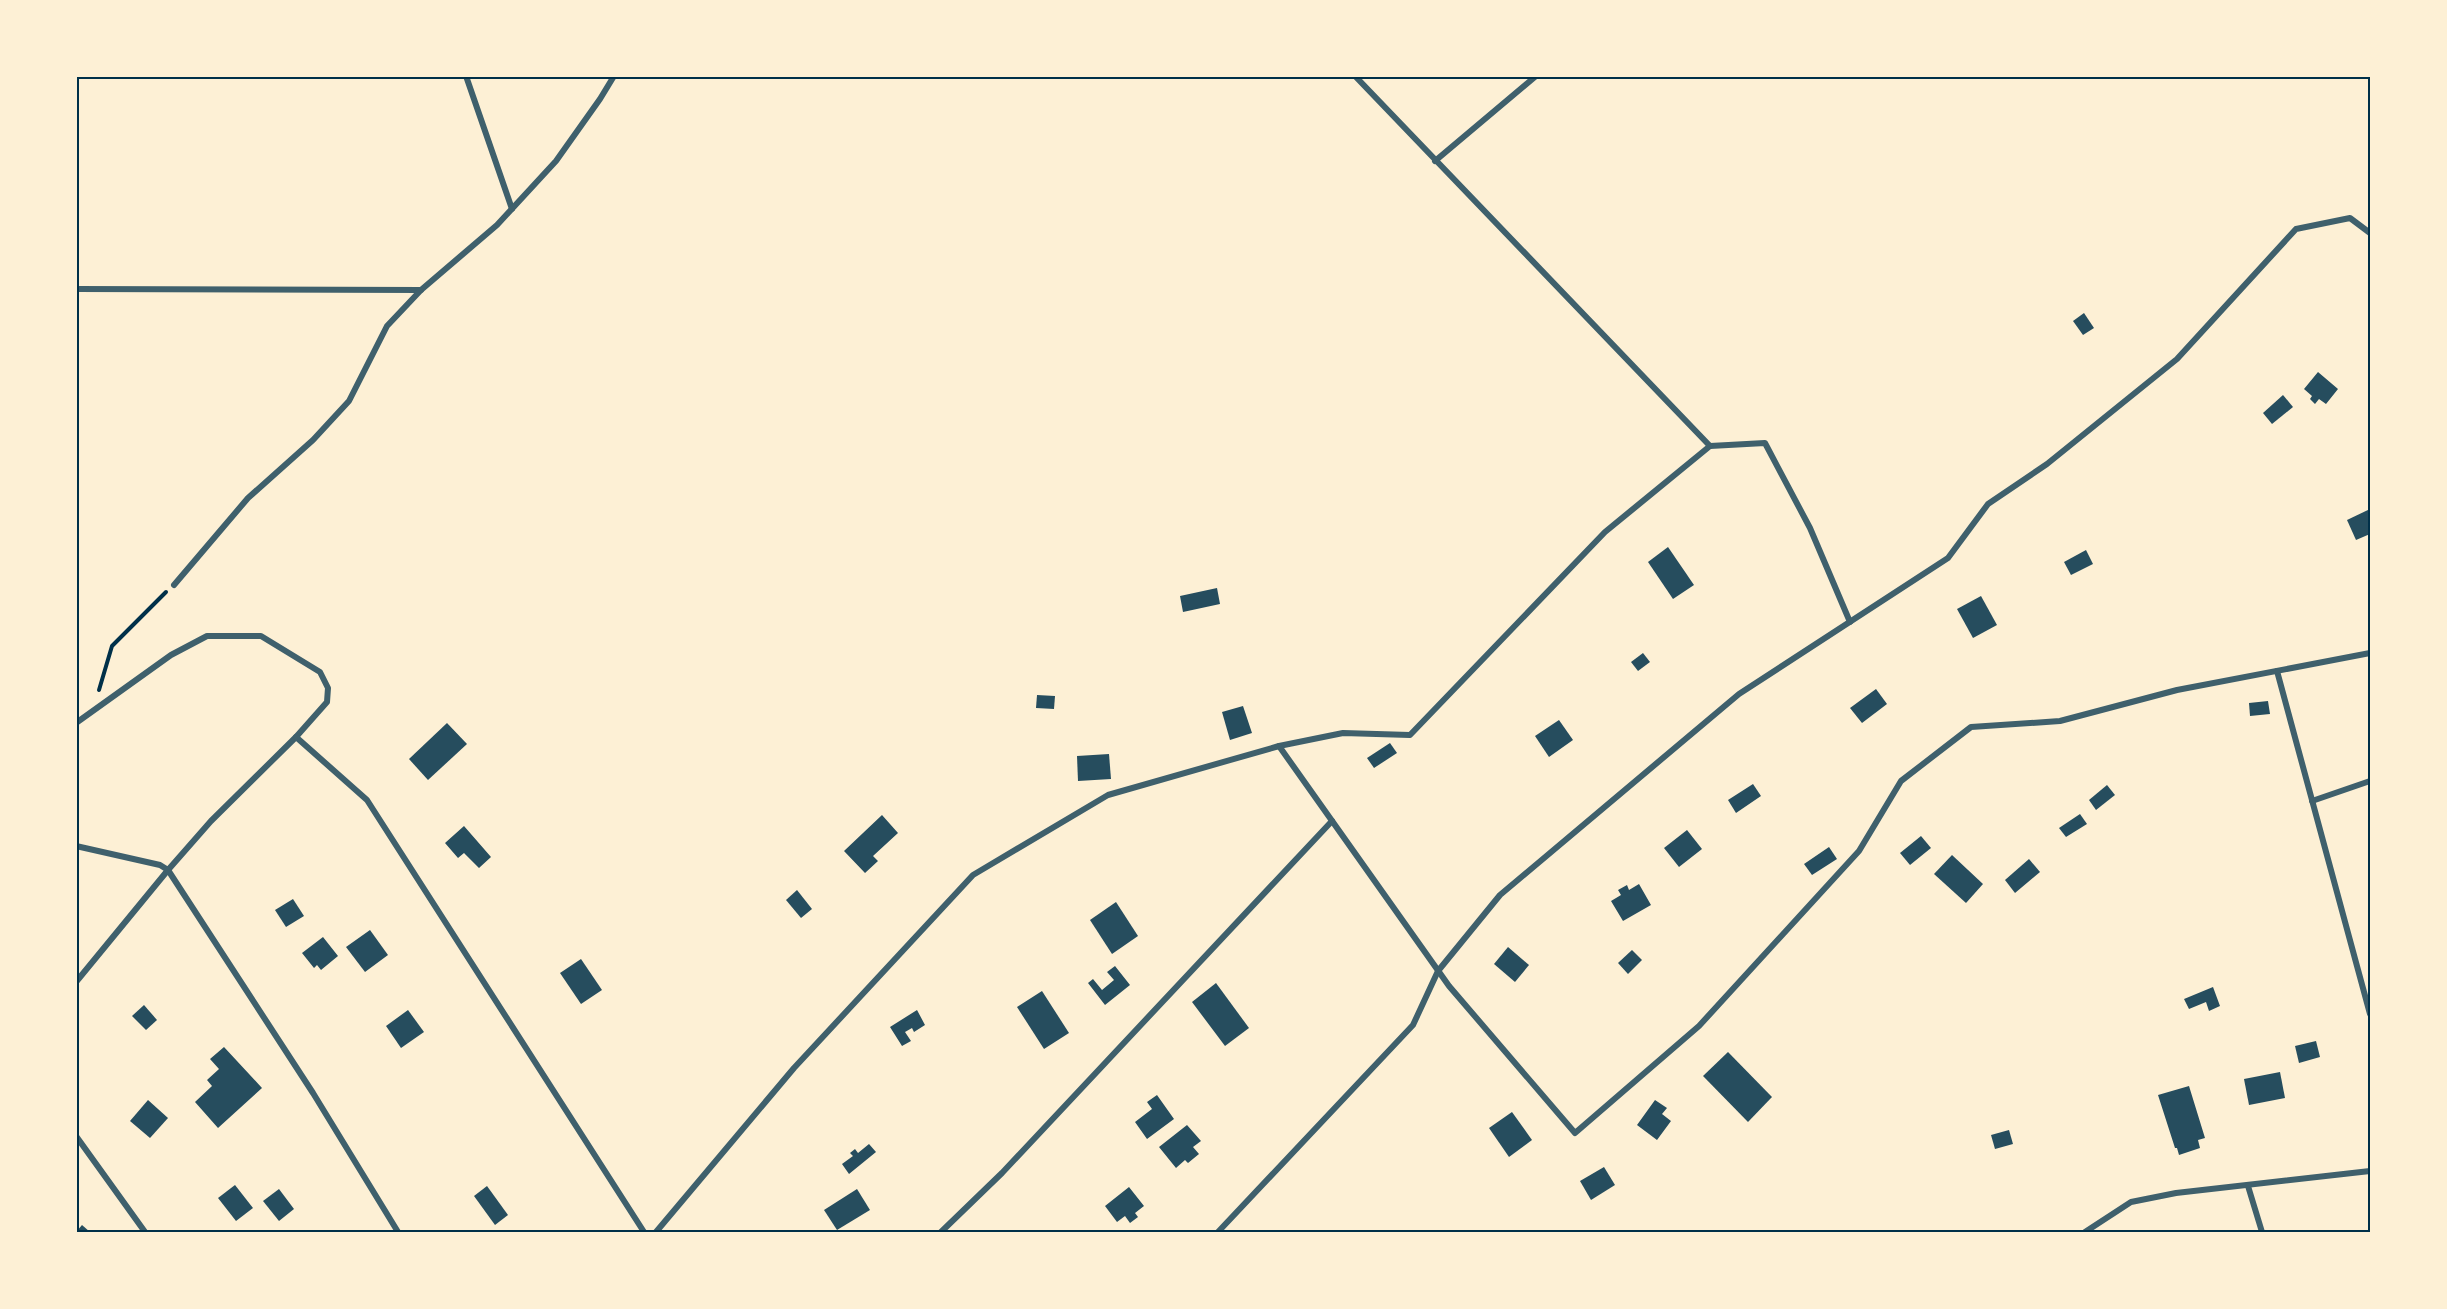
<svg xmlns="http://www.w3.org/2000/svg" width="2447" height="1309" font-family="Jost,sans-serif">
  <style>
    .building { fill: #264d5e }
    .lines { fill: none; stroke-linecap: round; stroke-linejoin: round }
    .path { stroke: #003049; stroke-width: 4 }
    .minor { stroke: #3f606c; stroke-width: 6 }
    .neatline { fill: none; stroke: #003049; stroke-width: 2 }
  </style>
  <rect width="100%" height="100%" fill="#fdf0d5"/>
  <!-- building -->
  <g class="building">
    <path d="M2084 313 2094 328 2083 335 2073 321Z"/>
    <path d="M2318 372 2338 389 2326 404 2319 399 2315 404 2310 399 2312 396 2304 389Z"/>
    <path d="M2283 395 2293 407 2272 424 2263 413Z"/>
    <path d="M2370 509V534L2356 540 2347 520Z"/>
    <path d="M1668 547 1694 585 1673 599 1648 562Z"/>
    <path d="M2086 550 2093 564 2071 575 2064 562Z"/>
    <path d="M1217 588 1220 604 1183 612 1180 596Z"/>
    <path d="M1981 596 1997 625 1973 638 1957 609Z"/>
    <path d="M1643 653 1650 662 1638 671 1631 662Z"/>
    <path d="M1876 689 1887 704 1862 723 1850 708Z"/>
    <path d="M1037 695 1055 696 1054 709 1036 708Z"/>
    <path d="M2268 701 2270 714 2250 716 2249 703Z"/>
    <path d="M1243 706 1252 733 1230 740 1222 712Z"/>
    <path d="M1559 720 1573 740 1549 757 1535 736Z"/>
    <path d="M447 723 467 744 428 780 409 759Z"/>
    <path d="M1390 743 1397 753 1374 768 1367 758Z"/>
    <path d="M1109 754 1111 779 1078 781 1077 756Z"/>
    <path d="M1753 784 1761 796 1736 813 1728 800Z"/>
    <path d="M2107 785 2115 795 2096 810 2089 800Z"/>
    <path d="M2080 814 2087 824 2066 837 2059 828Z"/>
    <path d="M882 815 898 833 873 856 878 861 865 873 844 851Z"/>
    <path d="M464 826 491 857 479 868 464 853 458 858 445 843Z"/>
    <path d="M1687 830 1702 849 1679 867 1664 848Z"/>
    <path d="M1921 836 1931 848 1910 865 1900 853Z"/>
    <path d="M1829 847 1837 859 1812 875 1804 864Z"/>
    <path d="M1952 855 1983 884 1966 903 1934 874Z"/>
    <path d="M2029 859 2040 872 2015 893 2005 880Z"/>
    <path d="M1639 884 1651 905 1623 921 1611 901 1621 895 1618 890 1627 885 1629 890Z"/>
    <path d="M797 890 812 909 801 918 786 900Z"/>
    <path d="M293 899 304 916 286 927 275 910Z"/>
    <path d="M1116 902 1138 936 1112 954 1090 920Z"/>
    <path d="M370 930 388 955 365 972 346 947Z"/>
    <path d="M323 937 338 956 321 970 317 965 314 968 302 953Z"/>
    <path d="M1508 947 1529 965 1515 982 1494 964Z"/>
    <path d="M1632 950 1642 960 1628 974 1618 963Z"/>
    <path d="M581 959 602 990 581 1004 560 973Z"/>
    <path d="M1115 966 1130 985 1105 1005 1088 983 1093 979 1102 990 1114 980 1107 972Z"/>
    <path d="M1216 983 1249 1028 1225 1046 1192 1002Z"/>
    <path d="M2213 987 2220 1006 2209 1011 2206 1002 2189 1009 2184 999Z"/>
    <path d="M1042 991 1069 1033 1044 1049 1017 1007Z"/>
    <path d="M144 1005 157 1020 146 1030 132 1016Z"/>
    <path d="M408 1010 424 1032 401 1048 386 1026Z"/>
    <path d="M917 1010 925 1025 914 1032 912 1028 905 1032 911 1041 902 1046 890 1027Z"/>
    <path d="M2316 1041 2320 1057 2299 1063 2295 1046Z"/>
    <path d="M224 1047 262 1088 218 1128 195 1102 212 1086 207 1080 219 1069 210 1059Z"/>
    <path d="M1728 1052 1772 1097 1748 1122 1703 1076Z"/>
    <path d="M2280 1072 2285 1098 2249 1105 2244 1079Z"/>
    <path d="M2189 1086 2205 1138 2198 1140 2200 1148 2179 1155 2177 1148H2175L2158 1095Z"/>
    <path d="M1157 1095 1174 1119 1147 1139 1135 1122 1152 1109 1147 1102Z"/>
    <path d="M148 1100 168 1118 150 1138 130 1121Z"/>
    <path d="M1655 1100 1667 1108 1662 1114 1671 1121 1657 1140 1637 1125Z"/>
    <path d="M1512 1112 1532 1140 1509 1157 1489 1128Z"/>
    <path d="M1187 1125 1201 1141 1193 1147 1199 1154 1188 1163 1185 1160 1176 1168 1159 1147Z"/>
    <path d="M2009 1130 2013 1144 1995 1149 1991 1135Z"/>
    <path d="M869 1144 876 1152 849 1174 842 1164 853 1156 850 1153 855 1149 858 1153Z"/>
    <path d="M1604 1167 1615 1185 1591 1200 1580 1181Z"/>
    <path d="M235 1185 253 1208 236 1221 218 1198Z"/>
    <path d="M487 1186 508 1215 495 1225 474 1196Z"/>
    <path d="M1129 1187 1144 1206 1135 1213 1138 1217 1130 1223 1125 1216 1117 1222 1105 1206Z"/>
    <path d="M279 1189 294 1209 279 1221 263 1201Z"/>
    <path d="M857 1189 870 1210 837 1230 824 1210Z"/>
    <path d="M82 1225 90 1232H76Z"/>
  </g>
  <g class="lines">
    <!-- path -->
    <path class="path" d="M99 690 112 646 166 592"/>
    <!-- minor -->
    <g class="minor">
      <path d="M466 76 512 209"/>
      <path d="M1435 161 1536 76"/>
      <path d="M76 289 421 290"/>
      <path d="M1710 446 1765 443 1810 528 1850 622"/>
      <path d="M174 585 248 498 313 440 349 401 387 326 421 290 497 225 556 161 600 99 614 76"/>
      <path d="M2277 671 2370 1014"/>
      <path d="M76 723 171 655 207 636H261L320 672 328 688 327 702 296 737 211 821 168 870 76 982"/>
      <path d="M296 737 367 800 644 1232"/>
      <path d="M1279 746 1343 733 1410 735 1605 532 1710 446 1355 76"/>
      <path d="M2312 801 2370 781"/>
      <path d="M76 846 160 865 168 870 313 1093 398 1232"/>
      <path d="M76 1136 145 1232"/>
      <path d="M2248 1186 2262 1232"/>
      <path d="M656 1232 794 1068 973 875 1108 795 1279 746 1449 986 1575 1133 1699 1026 1859 851 1901 781 1971 727 2060 721 2177 690 2370 653"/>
      <path d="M941 1232 1002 1173 1332 821"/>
      <path d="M1218 1232 1413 1025 1438 971 1500 895 1739 694 1948 558 1988 504 2047 464 2177 359 2296 229 2350 218 2370 233"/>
      <path d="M2085 1232 2131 1202 2176 1193 2370 1171"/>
    </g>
  </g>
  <!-- border -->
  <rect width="2447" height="1309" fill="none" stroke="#fdf0d5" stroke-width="156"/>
  <rect x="78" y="78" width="2291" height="1153" class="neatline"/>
</svg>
